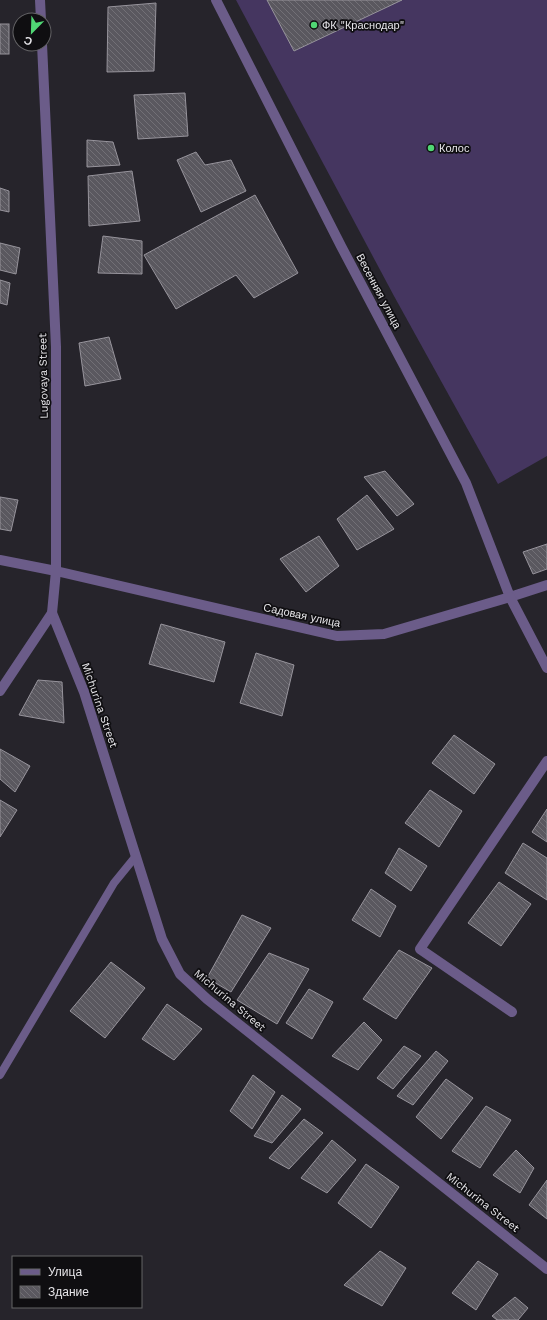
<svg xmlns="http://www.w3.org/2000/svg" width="547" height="1320" font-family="'Work Sans',sans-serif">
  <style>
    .pitch { fill: #453660 }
    .building { fill: url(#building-back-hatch); stroke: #97949c }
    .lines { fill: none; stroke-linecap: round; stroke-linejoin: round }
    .lane { stroke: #6b5c89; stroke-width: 8 }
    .street { stroke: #6b5c89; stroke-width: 10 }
    .poi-dot { fill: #50d674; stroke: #0f0e11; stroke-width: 1.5 }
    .labels { text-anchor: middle; stroke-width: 3.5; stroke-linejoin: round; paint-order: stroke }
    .poi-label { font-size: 11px; fill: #e6e5e9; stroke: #0f0e11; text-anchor: start }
    .street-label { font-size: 11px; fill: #e6e5e9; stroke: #0f0e11 }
  </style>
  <defs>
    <pattern id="building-back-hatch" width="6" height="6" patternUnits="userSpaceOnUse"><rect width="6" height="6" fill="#5a585f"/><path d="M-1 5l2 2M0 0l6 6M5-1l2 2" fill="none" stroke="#727076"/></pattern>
  </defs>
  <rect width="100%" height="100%" fill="#26242b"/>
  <!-- pitch -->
  <path class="pitch" d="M236 0H547V456L498 484 394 296Z"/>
  <!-- building -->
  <g class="building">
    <path d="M267 0H402L294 51Z"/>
    <path d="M156 3 154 71 107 72 108 7Z"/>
    <rect x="0" y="24" width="9" height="30"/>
    <path d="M185 93 188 136 138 139 134 95Z"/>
    <path d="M87 140 113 142 120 165 87 167Z"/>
    <path d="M196 152 205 165 231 160 246 191 201 212 177 160Z"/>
    <path d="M132 171 140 221 89 226 88 176Z"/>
    <path d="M0 188 9 191V212L0 210Z"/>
    <path d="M255 195 298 273 254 298 236 275 176 309 144 255Z"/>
    <path d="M103 236 142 241V274L98 273Z"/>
    <path d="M0 243 20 248 16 274 0 270Z"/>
    <path d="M0 280 10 283 7 305 0 303Z"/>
    <path d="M109 337 121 379 85 386 79 343Z"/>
    <path d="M385 471 414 504 397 516 364 477Z"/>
    <path d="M367 495 394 529 357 550 337 519Z"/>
    <path d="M0 497 18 500 11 531 0 529Z"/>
    <path d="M319 536 339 566 306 592 280 559Z"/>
    <path d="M547 544V569L533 574 523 552Z"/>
    <path d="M161 624 225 642 214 682 149 664Z"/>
    <path d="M256 653 294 665 282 716 240 703Z"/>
    <path d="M38 680 62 682 64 723 19 715Z"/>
    <path d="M454 735 495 764 474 794 432 763Z"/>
    <path d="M0 749 30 766 15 792 0 779Z"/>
    <path d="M430 790 462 811 439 847 405 823Z"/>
    <path d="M0 800 17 810 0 837Z"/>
    <path d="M547 809V842L532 832Z"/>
    <path d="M523 843 547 858V900L505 873Z"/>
    <path d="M399 848 427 866 411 891 385 873Z"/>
    <path d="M499 882 531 904 501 946 468 923Z"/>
    <path d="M371 889 396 906 380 937 352 920Z"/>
    <path d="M242 915 271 928 231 992 207 978Z"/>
    <path d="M399 950 432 968 396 1019 363 999Z"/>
    <path d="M269 953 309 969 277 1024 237 1000Z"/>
    <path d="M111 962 145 988 105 1038 70 1011Z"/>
    <path d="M309 989 333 1002 312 1039 286 1023Z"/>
    <path d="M167 1004 202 1029 174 1060 142 1039Z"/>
    <path d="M364 1022 382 1040 358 1070 332 1056Z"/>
    <path d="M404 1046 421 1056 393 1089 377 1078Z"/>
    <path d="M436 1051 448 1061 413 1105 397 1096Z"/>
    <path d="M253 1075 275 1092 252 1129 230 1111Z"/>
    <path d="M446 1079 473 1098 441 1139 416 1117Z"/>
    <path d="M282 1095 301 1109 272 1143 254 1136Z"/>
    <path d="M486 1106 511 1120 480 1168 452 1151Z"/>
    <path d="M304 1119 323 1133 289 1169 269 1158Z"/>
    <path d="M332 1140 356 1160 327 1193 301 1178Z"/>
    <path d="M516 1150 534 1168 520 1193 493 1175Z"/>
    <path d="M366 1164 399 1187 371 1228 338 1203Z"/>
    <path d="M547 1180V1219L529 1205Z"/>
    <path d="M380 1251 406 1268 382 1306 344 1285Z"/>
    <path d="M478 1261 498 1274 476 1310 452 1293Z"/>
    <path d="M515 1297 528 1308 518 1320H497L492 1316Z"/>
  </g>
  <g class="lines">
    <!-- lane -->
    <path class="lane" d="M0 1075 114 883 136 856"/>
    <!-- street -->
    <g class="street">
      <path d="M40 0 41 20"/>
      <path d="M216 0 341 246 466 483 510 597 547 585"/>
      <path d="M0 560 56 571 337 636 384 634 510 597 547 668"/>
      <path d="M52 613 84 692 162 939 180 974 207 999 547 1269"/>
      <path d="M0 691 52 613 56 571V347L42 44"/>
      <path d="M512 1012 420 949 547 761"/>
    </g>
  </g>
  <!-- markers -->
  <g class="poi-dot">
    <circle cx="314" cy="25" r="4"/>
    <circle cx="431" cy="148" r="4"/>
  </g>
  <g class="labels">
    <!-- poi labels -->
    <g class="poi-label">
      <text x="322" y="29">ФК "Краснодар"</text>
      <text x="439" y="152">Колос</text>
    </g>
    <!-- street labels -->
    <g class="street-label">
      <text transform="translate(379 291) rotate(62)" y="4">Весенняя улица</text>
      <text transform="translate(43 376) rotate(-91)" y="4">Lugovaya Street</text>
      <text transform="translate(302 615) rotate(12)" y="4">Садовая улица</text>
      <text transform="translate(100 705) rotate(71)" y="4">Michurina Street</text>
      <text transform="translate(230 1000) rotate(40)" y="4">Michurina Street</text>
      <text transform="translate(483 1202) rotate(38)" y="4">Michurina Street</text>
    </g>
  </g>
  <!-- legend -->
  <rect x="12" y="1256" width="130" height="52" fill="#0f0e11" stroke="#656467"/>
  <rect x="20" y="1269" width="20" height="6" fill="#6b5c89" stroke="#656467"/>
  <text x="48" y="1276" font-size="12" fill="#e6e5e9">Улица</text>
  <rect x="20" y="1286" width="20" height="12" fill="url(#building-back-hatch)" stroke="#656467"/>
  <text x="48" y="1296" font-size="12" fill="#e6e5e9">Здание</text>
  <!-- north arrow -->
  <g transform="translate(32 32) rotate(203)"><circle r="19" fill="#0f0e11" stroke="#656467"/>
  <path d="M0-3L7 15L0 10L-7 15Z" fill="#50d674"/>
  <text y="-6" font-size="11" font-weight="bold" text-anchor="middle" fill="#e6e5e9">С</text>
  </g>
</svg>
